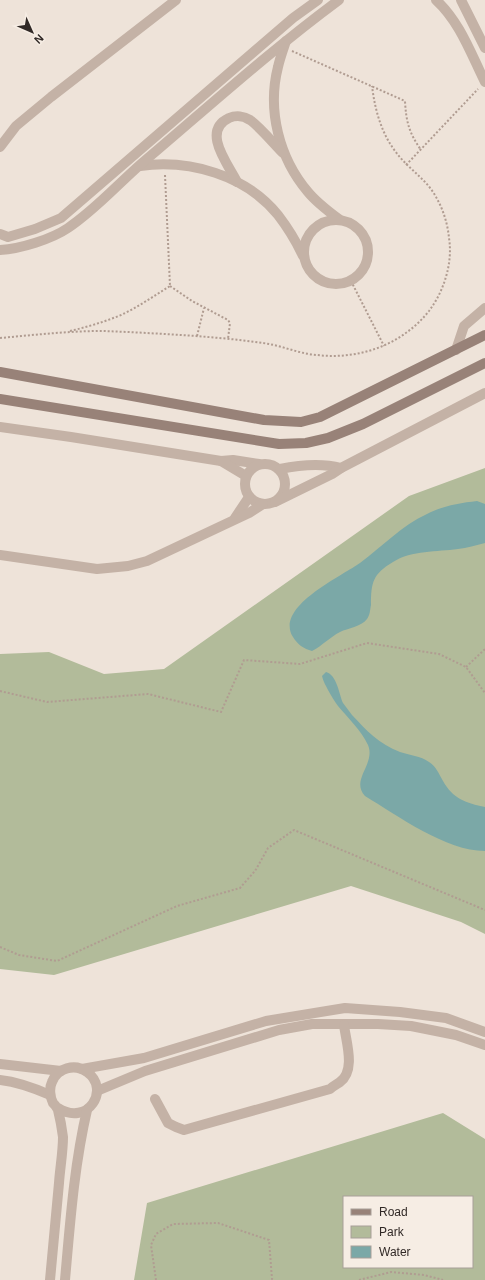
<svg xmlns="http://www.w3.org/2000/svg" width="485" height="1280" font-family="Arial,sans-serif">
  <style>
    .green { fill: #b2bb9a; fill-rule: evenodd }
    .water { fill: #7ba8a7 }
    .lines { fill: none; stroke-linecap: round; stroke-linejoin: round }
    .path { stroke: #b09c91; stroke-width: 2; stroke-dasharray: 2 2; stroke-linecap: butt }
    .street { stroke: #c4b2a6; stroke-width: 10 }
    .secondary { stroke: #988278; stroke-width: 10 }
  </style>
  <rect width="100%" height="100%" fill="#eee3d9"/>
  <!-- green -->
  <g class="green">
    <path d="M485 468V934L461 922 351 886 54 975 0 969V654L49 652 104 674 164 669 409 496Z"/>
    <path d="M443 1113 485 1139V1280H134L147 1203ZM344 1197H472V1267H344Z"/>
  </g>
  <!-- water -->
  <g class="water">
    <path d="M477 501 485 504V543C476 545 467 548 458 549 437 552 412 550 393 562 373 574 371 582 371 605 370 610 370 615 367 619 361 627 348 628 340 632 330 637 322 646 312 651 304 649 297 644 293 637 274 607 342 576 360 563 383 546 401 526 427 514 442 506 460 503 477 501Z"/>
    <path d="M326 672C337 675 339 694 343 703 346 707 349 711 352 715 367 731 379 744 400 752 409 755 421 756 429 762 436 766 439 774 443 781 453 799 466 803 485 807V851C446 851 398 816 365 796 350 780 376 764 368 745 361 730 348 718 338 706 334 701 331 695 328 690 326 686 323 681 322 676Z"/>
  </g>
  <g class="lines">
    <!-- path -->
    <g class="path">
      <path d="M292 51 405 101C406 121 409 133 421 150"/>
      <path d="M406 165 478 89"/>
      <path d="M165 175 170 286"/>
      <path d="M351 281 384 346"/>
      <path d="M170 286 192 301 228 320 230 323 228 339"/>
      <path d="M70 331C87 327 104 322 121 315 138 307 154 296 170 286"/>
      <path d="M197 336 204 308"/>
      <path d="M0 338C34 335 68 331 102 331 133 332 165 334 196 336 220 338 245 340 269 344 285 347 301 354 317 355 359 360 402 345 429 311 444 291 453 263 449 238 447 217 438 194 422 179 413 170 403 162 395 151 381 132 375 110 372 86"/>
      <path d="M466 667 485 649"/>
      <path d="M0 691 47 702 148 694 221 712 244 660 300 664 367 643 439 654 466 667 485 693"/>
      <path d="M0 947 19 955 57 961 177 906 240 888 255 871 268 848 294 830 485 910"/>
      <path d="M156 1280 151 1245 156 1234 173 1224 218 1223 269 1240 272 1279 274 1280"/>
      <path d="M359 1280 391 1272 424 1275 443 1280"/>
    </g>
    <!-- street -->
    <g class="street">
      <path d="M436 0C460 22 471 54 485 82"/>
      <path d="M461 0 485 48"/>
      <path d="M286 41C283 50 280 58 278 67 267 110 279 158 308 192 317 203 328 211 340 220"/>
      <path d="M0 147 16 126 51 97 176 0"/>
      <path d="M140 166C189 159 246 175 278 215 288 228 296 241 303 256"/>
      <path d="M237 182C228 164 201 131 229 118 236 115 244 116 250 120 260 127 274 144 283 153"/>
      <circle cx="336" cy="252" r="32"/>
      <path d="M0 234 8 237 35 229 61 218 293 18 318 0"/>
      <path d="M0 250C20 249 52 239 68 228 95 210 117 185 141 164 206 109 270 51 339 0"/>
      <path d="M456 350 464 326 485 308"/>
      <path d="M0 427 71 437 221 461 233 460 259 464"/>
      <path d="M221 461 246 476"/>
      <circle cx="265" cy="484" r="20"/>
      <path d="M280 469C300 465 321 463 341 468"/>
      <path d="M275 502 332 474 341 468 485 393"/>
      <path d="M235 518 249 497"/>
      <path d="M0 555 97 569 128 566 147 561 249 513 263 504"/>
      <path d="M0 1064 61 1071"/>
      <path d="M82 1069 144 1058 266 1021 345 1008 400 1012 446 1018 485 1032"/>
      <path d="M0 1080C18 1082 34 1088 50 1095"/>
      <path d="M97 1091 145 1071 279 1030 312 1024H378L411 1026 456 1035 485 1045"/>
      <path d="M155 1099 168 1123 176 1127 184 1130 330 1089C333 1086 337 1084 340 1082 356 1070 346 1042 344 1025"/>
      <path d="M50 1280C53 1248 56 1215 59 1183 60 1168 63 1152 63 1137 62 1129 60 1118 58 1110 57 1107 55 1105 53 1103 50 1097 49 1088 52 1082 57 1068 75 1063 87 1072 111 1089 88 1127 58 1108"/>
      <path d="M65 1280C70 1224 74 1166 87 1110"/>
    </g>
    <!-- secondary -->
    <g class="secondary">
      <path d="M0 372 264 420 301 422 320 417 485 335"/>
      <path d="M0 399 279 444 306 443 328 438 363 424 485 363"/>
    </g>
  </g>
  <!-- legend -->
  <rect x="343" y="1196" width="130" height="72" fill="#f6ede4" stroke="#a79f98"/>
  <rect x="351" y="1209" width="20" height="6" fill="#988278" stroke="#a79f98"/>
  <text x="379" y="1216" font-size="12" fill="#312926">Road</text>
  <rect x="351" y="1226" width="20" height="12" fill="#b2bb9a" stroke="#a79f98"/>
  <text x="379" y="1236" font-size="12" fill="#312926">Park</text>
  <rect x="351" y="1246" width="20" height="12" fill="#7ba8a7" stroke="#a79f98"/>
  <text x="379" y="1256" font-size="12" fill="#312926">Water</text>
  <!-- north arrow -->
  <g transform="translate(32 32) rotate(135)" stroke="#f6ede4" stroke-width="3" paint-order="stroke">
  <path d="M0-3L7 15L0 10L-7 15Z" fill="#312926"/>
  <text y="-6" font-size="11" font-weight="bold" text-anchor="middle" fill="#312926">N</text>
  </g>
</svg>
